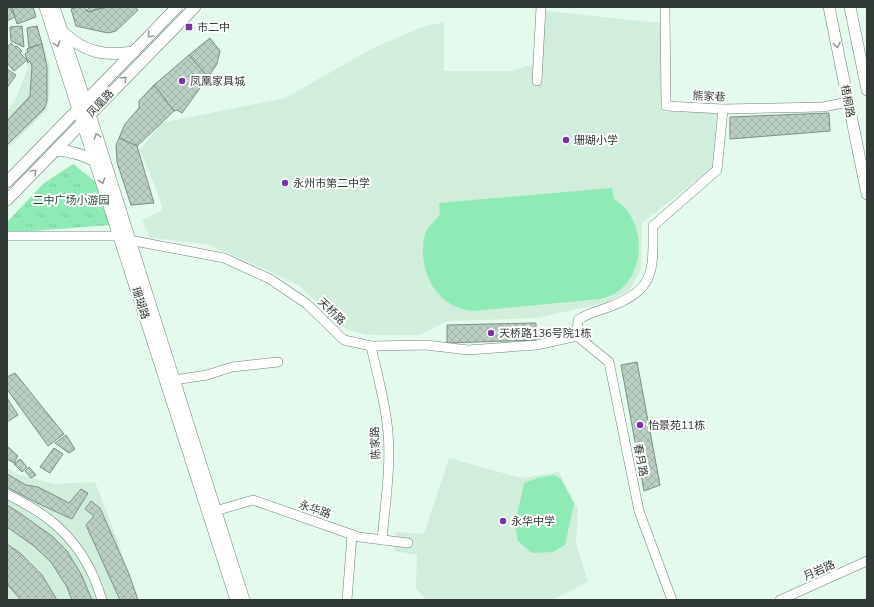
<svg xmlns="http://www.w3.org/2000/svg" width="874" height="607" font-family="Mulish,'Noto Sans SC',sans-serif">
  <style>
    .built { fill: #d0eedb }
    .grass { fill: #8febb6 }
    .park { fill: url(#park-tufts) }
    .building { fill: url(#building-cross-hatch); stroke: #7a8e81 }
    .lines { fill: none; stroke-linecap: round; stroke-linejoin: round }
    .minor-casing { stroke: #6e8275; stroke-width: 10 }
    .major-casing { stroke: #6e8275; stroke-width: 12 }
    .minor { stroke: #fff; stroke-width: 9 }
    .major { stroke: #fff; stroke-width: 11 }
    .oneway { stroke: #989c9a }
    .poi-dot { fill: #7733a7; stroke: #fff; stroke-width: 1.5 }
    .labels { text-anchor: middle; stroke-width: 4; stroke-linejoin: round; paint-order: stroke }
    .poi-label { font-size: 11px; fill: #313a35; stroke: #fff; text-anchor: start }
    .street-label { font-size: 11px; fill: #313a35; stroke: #fff }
    .park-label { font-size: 11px; fill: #1f4630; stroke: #fff }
  </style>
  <defs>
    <pattern id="park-tufts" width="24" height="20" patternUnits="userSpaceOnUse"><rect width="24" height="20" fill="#8febb6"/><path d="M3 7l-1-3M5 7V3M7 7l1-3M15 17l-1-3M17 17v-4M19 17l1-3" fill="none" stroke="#7cca9d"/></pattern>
    <pattern id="building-cross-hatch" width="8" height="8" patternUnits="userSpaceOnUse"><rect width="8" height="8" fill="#bbd0c3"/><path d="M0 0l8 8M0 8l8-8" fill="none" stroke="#a1b3a8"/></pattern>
  </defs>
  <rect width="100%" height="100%" fill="#e4faec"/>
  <!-- built -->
  <g class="built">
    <path d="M546 11 660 23 664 112H717L712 168 642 223 641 270 629 291 608 302 537 318 447 321 420 335H369L347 330 298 285 245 260 206 244 150 238 142 220 163 210 156 189 140 150 161 123 285 98 377 46 423 27 444 22V71H513L542 61Z"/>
    <path d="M43 42 50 68V92L47 110 7 149V111L15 100 28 68 24 50Z"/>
    <path d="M449 458 521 478 559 472 578 509 576 544 588 582 552 600H427L416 588 417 555 394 551 396 532 424 534Z"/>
    <path d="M7 468 18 474 54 484 95 482 120 547 134 600H7Z"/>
  </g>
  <!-- grass -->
  <g class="grass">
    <path d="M612 188 614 199C618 202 623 205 626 209 646 234 643 277 614 294 610 296 604 298 600 299L474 311C443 309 424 283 423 253 423 247 423 240 425 234 428 227 434 221 440 215L439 203Z"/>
    <path d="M554 475 561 479 574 504 565 545 553 552 532 553 518 541 515 525 524 483 537 478Z"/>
  </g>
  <!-- park -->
  <path class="park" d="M73 164 97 183 112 225 7 233V222L44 183Z"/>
  <!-- building -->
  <g class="building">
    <path d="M10 7 15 17 7 21V9Z"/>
    <path d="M12 7H33L36 17 17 24Z"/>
    <path d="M79 7H84L88 12 106 7H135L138 10 116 31 108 33 76 26 71 9Z"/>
    <path d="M90 7H105L88 12 87 10Z"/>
    <path d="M22 26 24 47 11 41 10 27Z"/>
    <path d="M37 26 42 44 29 48 27 28Z"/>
    <path d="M210 38 220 51 217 64 208 77 189 55Z"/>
    <path d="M11 43 15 47 17 46 22 51 20 53 27 60 14 71 7 63V47Z"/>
    <path d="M42 44 47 67V101L44 109 7 145V121L30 96 32 66 30 61 28 63 25 54 28 52 27 49Z"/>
    <path d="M189 55 208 77 182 113 177 110 174 111 154 85Z"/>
    <path d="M7 69 16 75 7 88Z"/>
    <path d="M154 85 174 111 137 146 119 138 125 124 139 108V101Z"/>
    <path d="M829 113 830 131 730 139V117Z"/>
    <path d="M119 138 137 146 154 203 131 205 117 162 116 145Z"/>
    <path d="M536 323V340L447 343V325Z"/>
    <path d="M637 362 660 485 644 491 621 365Z"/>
    <path d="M15 373 64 434 48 446 7 389V377Z"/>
    <path d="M7 398 18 415 7 422Z"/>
    <path d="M66 435 75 449 69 453 55 443Z"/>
    <path d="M7 446 18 456 14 463 7 459Z"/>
    <path d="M54 448 63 454 50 473 40 467Z"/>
    <path d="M20 459 27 467 22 472 14 464Z"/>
    <path d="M29 467 36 475 31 478 25 471Z"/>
    <path d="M7 474 26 485 38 487 69 503 81 489 88 493 72 519 37 503 7 487Z"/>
    <path d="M91 501 100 508 129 574 138 600H120L86 525 94 516 85 509Z"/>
    <path d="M7 505 21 514 52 536 67 551 81 574 92 600H72L67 587 51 562 34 546 7 527Z"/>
    <path d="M7 544 20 553 42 575 57 600H21L7 584Z"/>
  </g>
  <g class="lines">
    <!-- minor casing -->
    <g class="minor-casing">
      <g id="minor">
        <path d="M665 7 666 106 723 109 823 107 848 102"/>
        <path d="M537 81 541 7"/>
        <path d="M7 236H119"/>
        <path d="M129 240 224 258 270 279 307 304 344 340 371 346 426 345 468 350 537 345 577 336"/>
        <path d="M577 336 578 320C588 313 598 311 609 307 656 290 653 270 653 226L717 170 723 109"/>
        <path d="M577 336 609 362 639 511 672 600"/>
        <path d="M371 346C377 374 386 404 388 433 391 468 385 505 382 540"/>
        <path d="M174 380 207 375 232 367 278 362"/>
        <path d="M7 494C22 502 38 510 51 521 76 541 93 569 102 600"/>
        <path d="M215 511 253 500 359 537 408 543"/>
        <path d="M347 600 352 535"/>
        <path d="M780 600 867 561"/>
      </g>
    </g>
    <!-- major casing -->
    <g class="major-casing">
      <g id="major">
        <path d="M45 7 236 600"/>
        <path d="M54 7 97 136 244 600"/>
        <path d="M829 7 867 194"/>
        <path d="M850 7 867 90"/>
        <path d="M63 32C85 53 104 56 134 52"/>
        <path d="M56 150C70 151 82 154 95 161"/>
        <path d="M7 182 177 7"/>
        <path d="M7 200 195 7"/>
      </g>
    </g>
    <!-- minor -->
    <use href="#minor" class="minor"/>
    <!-- major -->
    <use href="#major" class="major"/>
  </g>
  <!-- one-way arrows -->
  <defs><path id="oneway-chevron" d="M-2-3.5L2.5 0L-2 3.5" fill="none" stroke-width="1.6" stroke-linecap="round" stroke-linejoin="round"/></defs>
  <g class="oneway">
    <use href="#oneway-chevron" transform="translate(150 35) rotate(134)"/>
    <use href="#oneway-chevron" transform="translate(57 44) rotate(72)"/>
    <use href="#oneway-chevron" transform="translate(837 45) rotate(79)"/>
    <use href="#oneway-chevron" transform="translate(124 79) rotate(-46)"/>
    <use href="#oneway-chevron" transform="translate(97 136) rotate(-108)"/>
    <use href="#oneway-chevron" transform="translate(34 172) rotate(-46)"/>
    <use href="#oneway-chevron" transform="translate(102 181) rotate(72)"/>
  </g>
  <!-- markers -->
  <g class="poi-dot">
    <rect x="185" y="23" width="8" height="8" rx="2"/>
    <circle cx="182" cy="81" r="4"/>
    <circle cx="566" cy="140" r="4"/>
    <circle cx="285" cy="183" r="4"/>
    <circle cx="491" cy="333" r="4"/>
    <circle cx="640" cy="425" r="4"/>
    <circle cx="503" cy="521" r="4"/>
  </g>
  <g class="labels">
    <!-- poi labels -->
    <g class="poi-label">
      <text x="197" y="31">市二中</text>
      <text x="190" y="85">凤凰家具城</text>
      <text x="574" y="144">珊瑚小学</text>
      <text x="293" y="187">永州市第二中学</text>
      <text x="499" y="337">天桥路136号院1栋</text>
      <text x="648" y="429">怡景苑11栋</text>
      <text x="511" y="525">永华中学</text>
    </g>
    <!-- street labels -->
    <g class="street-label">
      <text transform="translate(709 96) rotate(3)" y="4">熊家巷</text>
      <text transform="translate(848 101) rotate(79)" y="4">梧桐路</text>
      <text transform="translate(100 103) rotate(-46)" y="4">凤凰路</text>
      <text transform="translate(141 303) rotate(72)" y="4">珊瑚路</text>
      <text transform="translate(332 311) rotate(44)" y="4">天桥路</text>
      <text transform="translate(375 443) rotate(-93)" y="4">陈家路</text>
      <text transform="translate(641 460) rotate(79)" y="4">春月路</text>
      <text transform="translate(315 509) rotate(19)" y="4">永华路</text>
      <text transform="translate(819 570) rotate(-24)" y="4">月岩路</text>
    </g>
    <!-- park labels -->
    <g class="park-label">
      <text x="71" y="204">二中广场小游园</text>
    </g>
  </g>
  <!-- border -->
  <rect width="874" height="607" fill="none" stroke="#313a35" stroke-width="16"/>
</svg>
